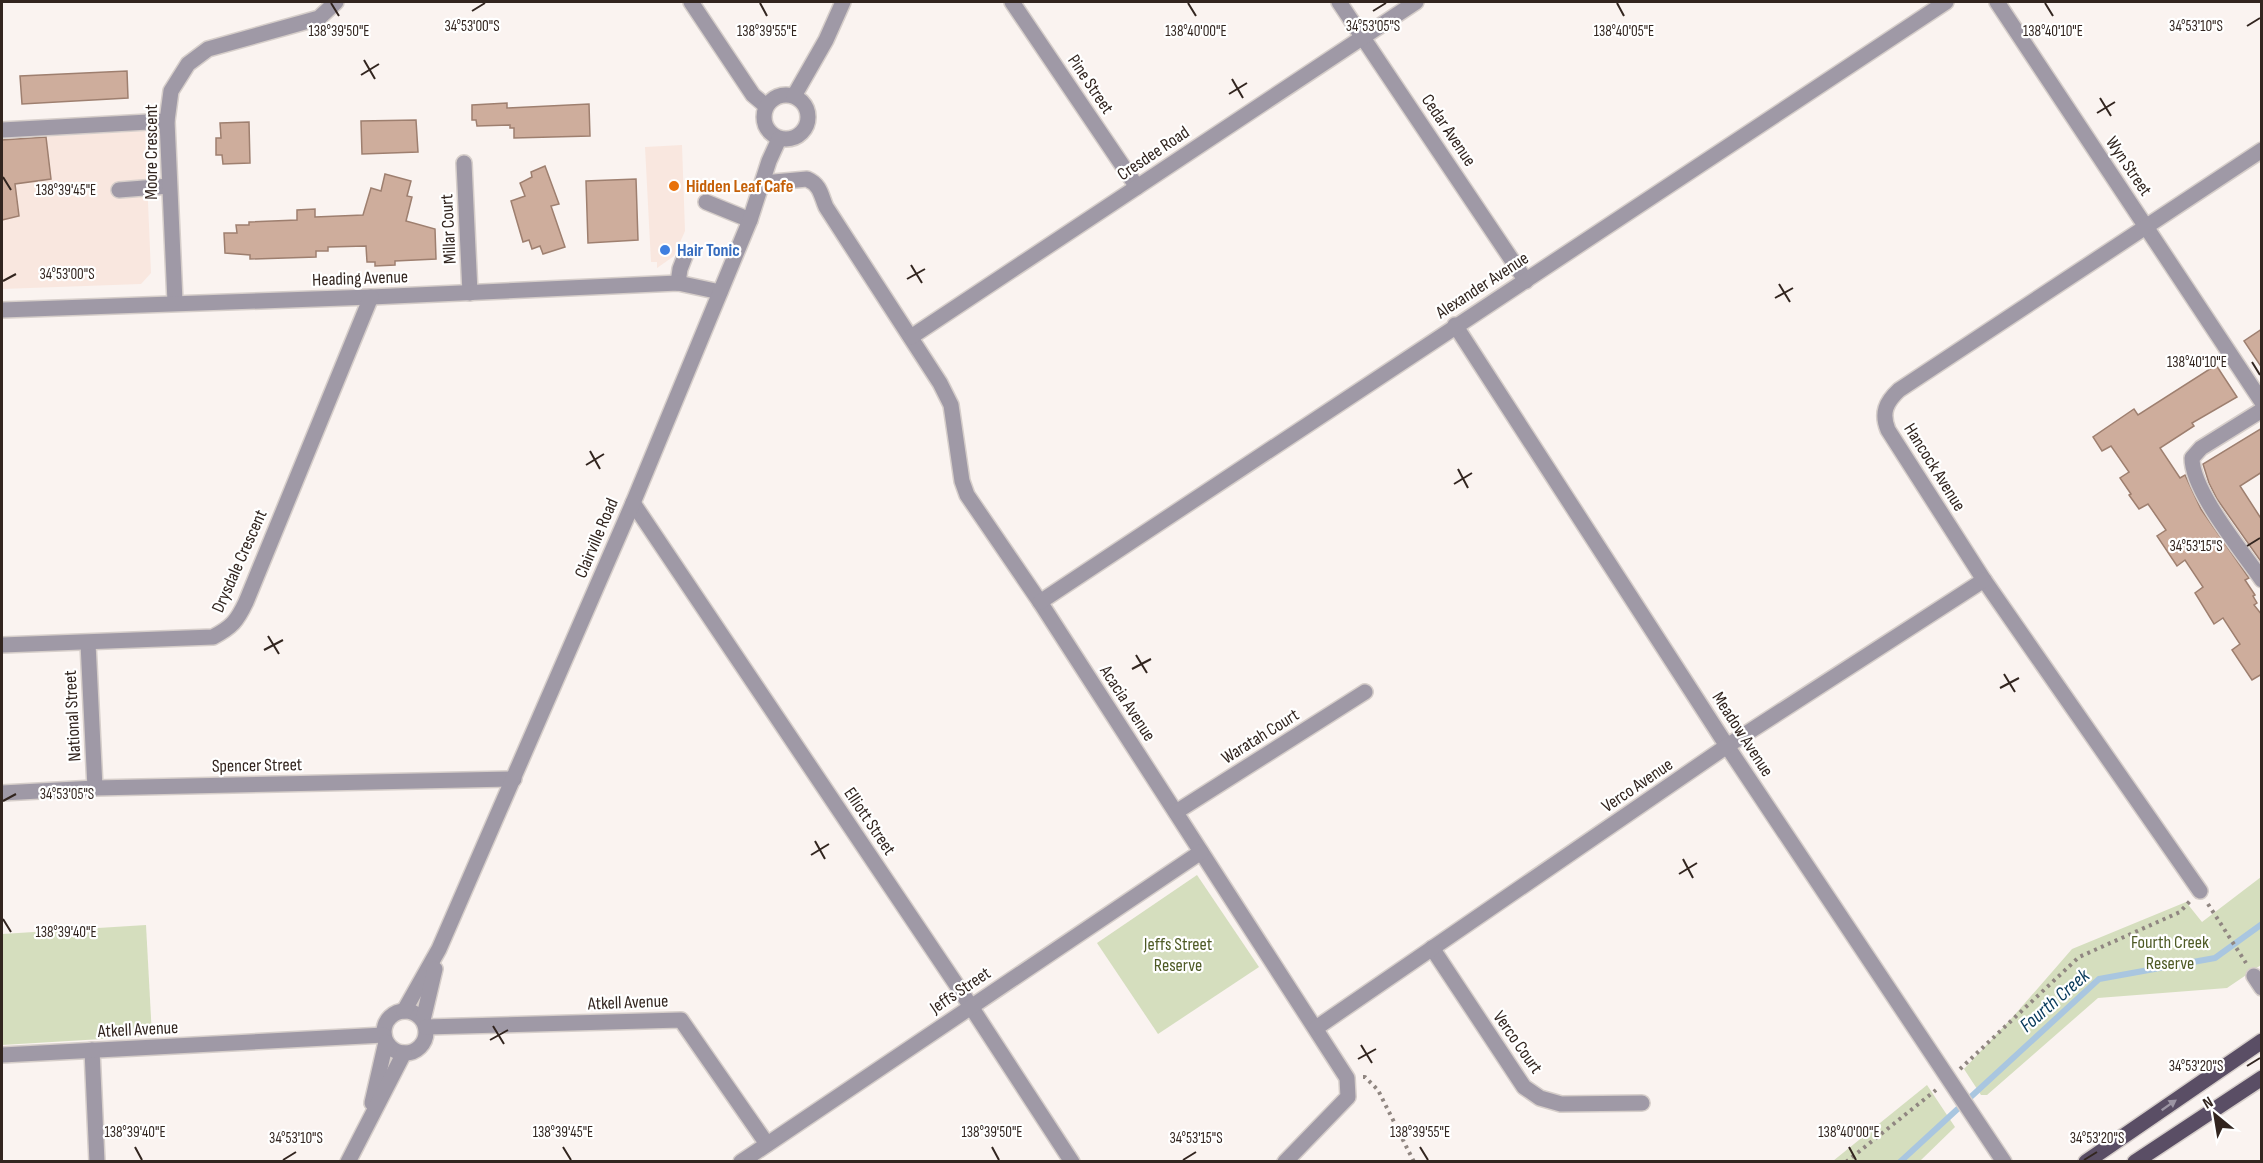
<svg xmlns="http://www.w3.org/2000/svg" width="2263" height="1163" font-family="'Sofia Sans Condensed',sans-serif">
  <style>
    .built { fill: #f9e7df }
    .green { fill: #d5debe }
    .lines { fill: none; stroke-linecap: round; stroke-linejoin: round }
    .stream { stroke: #a9c6e0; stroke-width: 6 }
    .building { fill: #cead9c; stroke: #9e7f6f; stroke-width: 1.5 }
    .minor-casing { stroke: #d6ceca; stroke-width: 18 }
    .major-casing { stroke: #d6ceca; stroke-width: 18 }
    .path { stroke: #908681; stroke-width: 4; stroke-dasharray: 3 4.5; stroke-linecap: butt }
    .minor { stroke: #9f99a6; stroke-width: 15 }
    .major { stroke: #5a4e65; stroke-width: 15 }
    .oneway { fill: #9c95a3 }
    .ticks { fill: none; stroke: #32251f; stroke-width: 2 }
    .food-dot { fill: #e8710a; stroke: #fff; stroke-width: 2 }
    .shop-dot { fill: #3f7fe0; stroke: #fff; stroke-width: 2 }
    .labels { text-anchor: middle; stroke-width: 4.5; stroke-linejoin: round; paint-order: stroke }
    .street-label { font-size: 18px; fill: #32251f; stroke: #fff }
    .food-label { font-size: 18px; font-weight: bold; fill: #c56008; stroke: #fff; text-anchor: start }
    .shop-label { font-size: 18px; font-weight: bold; fill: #366cbe; stroke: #fff; text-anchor: start }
    .park-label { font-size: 18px; fill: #4e5a25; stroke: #fff }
    .water-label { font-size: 20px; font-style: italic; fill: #07395b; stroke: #fff }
    .ticks-label { font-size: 15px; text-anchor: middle; fill: #32251f; stroke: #fff; stroke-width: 4.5; stroke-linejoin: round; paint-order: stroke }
  </style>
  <rect width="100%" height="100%" fill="#faf3f0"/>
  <!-- built -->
  <g class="built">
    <path d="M145 131 151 273 141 284 2 289V139Z"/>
    <path d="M682 145 685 231 674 256 657 268V262H651L645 147Z"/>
  </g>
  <!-- green -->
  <g class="green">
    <path d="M1197 875 1259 967 1158 1034 1097 943Z"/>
    <path d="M2261 877V965L2227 988 2098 998 1987 1095H1981L1964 1069 2011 1019 2072 949 2186 902 2202 922Z"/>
    <path d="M146 925 152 1036 2 1045V934Z"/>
    <path d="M1927 1085 1955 1127 1920 1161H1833Z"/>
  </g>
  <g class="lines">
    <!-- stream -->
    <path class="stream" d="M1900 1162 2099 979 2215 958 2262 924"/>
  </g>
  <!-- building -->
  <g class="building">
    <path d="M127 71 128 98 22 104 20 76Z"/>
    <path d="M507 103V108L589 104 590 136 514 138V128H510V125L477 126 476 120H472V105Z"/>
    <path d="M416 120 418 152 362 154 361 121Z"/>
    <path d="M249 122 250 163 223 164 222 155H216V138H221L220 123Z"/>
    <path d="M46 137 51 179 15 184 19 216 2 220V140Z"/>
    <path d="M545 166 559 204 551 206 565 247 543 254 540 246 532 249 529 240 523 242 511 201 525 196 520 183 532 177 531 172Z"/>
    <path d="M385 174 411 181 407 196 412 197 406 221 435 229 436 259 395 261V265L375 266V262H367L366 246 328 247V251H316V257L250 259V255L225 253 224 233H237L236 225H249V222L297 220V210L315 209V217L363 215 371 188 381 191Z"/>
    <path d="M636 179 638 240 588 243 586 181Z"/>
    <path d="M2262 329V368L2244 341Z"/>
    <path d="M2216 365 2237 397 2192 423 2194 426 2160 448 2180 478 2185 475 2201 509 2249 578 2245 580 2255 595 2253 596 2257 603 2254 605 2262 615V674L2252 680 2232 650 2240 644 2223 618 2214 624 2195 593 2203 587 2185 560 2177 566 2157 536 2166 530 2148 504 2139 509 2129 495 2131 494 2120 478 2129 472 2111 446 2102 451 2093 437 2134 409 2138 415Z"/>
    <path d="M2262 428V472L2240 486 2262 520V563L2217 499 2209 483 2203 464Z"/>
  </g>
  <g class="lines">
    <!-- minor casing -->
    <g class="minor-casing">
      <g id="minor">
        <path d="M691 2 753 95 766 106"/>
        <path d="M1012 2 1137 187"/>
        <path d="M1339 2 1526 281"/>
        <path d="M1997 2 2262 402"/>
        <circle cx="786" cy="117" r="22"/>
        <path d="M794 96 826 40 843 2"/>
        <path d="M2 130 167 121"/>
        <path d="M464 163 470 293"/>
        <path d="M763 183 807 179C821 185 821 196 826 207L940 383 951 405 962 481 967 495 1040 602 1347 1078 1348 1097 1285 1162"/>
        <path d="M119 190 169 186"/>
        <path d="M706 202 750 220"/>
        <path d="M678 283 680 269 685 256"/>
        <path d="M175 302 167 121 171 91 188 64 208 49 319 18 336 2"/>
        <path d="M2 310 371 297 678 283 720 292"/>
        <path d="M1455 325 1727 746 2004 1162"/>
        <path d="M911 337 1416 2"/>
        <path d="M2262 410 2201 448 2192 458C2192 491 2242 551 2262 580"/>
        <path d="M633 503 964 996 1072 1162"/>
        <path d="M1040 602 1946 2"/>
        <path d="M88 643 95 788"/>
        <path d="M2 645 213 637C232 627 237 621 246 602L371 297"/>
        <path d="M2 793 95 788 514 779"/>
        <path d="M1176 812 1365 692"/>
        <path d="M2200 891 1984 580 1888 430C1881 413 1886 402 1899 390L2262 150"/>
        <path d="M1432 948 1524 1087 1540 1098 1561 1104 1642 1103"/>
        <path d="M2254 976 2262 988"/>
        <circle cx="405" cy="1032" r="21"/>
        <path d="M404 1011 439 949 633 503 750 220 769 161 779 139"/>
        <path d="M423 1020 435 969"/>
        <path d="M426 1027 681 1020 767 1144"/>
        <path d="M1316 1028 1727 746 1984 580"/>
        <path d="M92 1050 97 1162"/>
        <path d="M2 1055 384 1035"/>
        <path d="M372 1103 386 1042"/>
        <path d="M348 1162 404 1053"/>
        <path d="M741 1162 1201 852"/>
      </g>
    </g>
    <!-- major casing -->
    <g class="major-casing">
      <g id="major">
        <path d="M2086 1162 2262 1041"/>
        <path d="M2135 1162 2262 1078"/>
      </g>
    </g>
    <!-- path -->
    <g class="path">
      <path d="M2208 904 2246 963"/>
      <path d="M1960 1069 2079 957 2180 912 2190 901"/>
      <path d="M1363 1077H1365L1378 1090 1414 1162"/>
      <path d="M1846 1162 1936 1090"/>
    </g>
    <!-- minor -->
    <use href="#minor" class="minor"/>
    <!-- major -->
    <use href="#major" class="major"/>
  </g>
  <!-- one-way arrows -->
  <defs><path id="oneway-solid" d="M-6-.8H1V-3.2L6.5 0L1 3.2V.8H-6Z" transform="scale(1.5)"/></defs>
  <use class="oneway" href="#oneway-solid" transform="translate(2169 1105) rotate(-35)"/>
  <!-- ticks -->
  <path class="ticks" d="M331 3 339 16M760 3 767 16M1188 3 1196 16M1617 3 1624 16M2045 3 2053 16M472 11 485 3M1373 11 1386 3M2247 26 2260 18M364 60 375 79M361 75 379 64M1232 79 1243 98M1229 94 1247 83M2100 98 2111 116M2097 113 2115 102M3 177 11 190M911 265 922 283M907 279 925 269M3 281 16 274M1779 284 1790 302M1775 298 1793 288M2252 362 2260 375M590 451 600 469M586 465 604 454M1458 469 1468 488M1454 484 1472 473M2247 546 2260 538M268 636 279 654M264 650 283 640M1136 655 1147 673M1132 669 1151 659M2004 674 2015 692M2000 688 2019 678M3 801 16 794M815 841 825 859M811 855 829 844M1683 859 1693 878M1679 874 1697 863M3 919 11 932M493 1026 504 1044M490 1040 508 1030M1361 1045 1372 1063M1358 1059 1376 1049M2247 1066 2260 1058M135 1147 142 1160M563 1147 571 1160M992 1147 999 1160M1420 1147 1428 1160M1849 1147 1856 1160M283 1160 296 1152M1183 1160 1196 1152M2084 1160 2097 1152"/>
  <!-- markers -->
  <circle class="food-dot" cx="674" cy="186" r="6"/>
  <circle class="shop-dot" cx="665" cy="250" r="6"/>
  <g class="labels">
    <!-- street labels -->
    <g class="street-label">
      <text transform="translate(1091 84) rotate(56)" y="6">Pine Street</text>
      <text transform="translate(1449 130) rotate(56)" y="6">Cedar Avenue</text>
      <text transform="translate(151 152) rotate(-90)" y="6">Moore Crescent</text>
      <text transform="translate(1153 153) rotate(-34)" y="6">Cresdee Road</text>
      <text transform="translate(2129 166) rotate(56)" y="6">Wyn Street</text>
      <text transform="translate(448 229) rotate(-93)" y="6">Millar Court</text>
      <text transform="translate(360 278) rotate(-2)" y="6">Heading Avenue</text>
      <text transform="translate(1482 285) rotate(-33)" y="6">Alexander Avenue</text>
      <text transform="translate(1935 467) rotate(58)" y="6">Hancock Avenue</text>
      <text transform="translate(596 538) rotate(-67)" y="6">Clairville Road</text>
      <text transform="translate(239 561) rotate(-66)" y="6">Drysdale Crescent</text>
      <text transform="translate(1128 703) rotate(57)" y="6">Acacia Avenue</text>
      <text transform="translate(72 716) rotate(-93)" y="6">National Street</text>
      <text transform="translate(1743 734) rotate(57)" y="6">Meadow Avenue</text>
      <text transform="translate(1260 736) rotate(-32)" y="6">Waratah Court</text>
      <text transform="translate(257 765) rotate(-1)" y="6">Spencer Street</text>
      <text transform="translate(1637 785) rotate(-34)" y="6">Verco Avenue</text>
      <text transform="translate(870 821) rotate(56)" y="6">Elliott Street</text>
      <text transform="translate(960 990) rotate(-34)" y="6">Jeffs Street</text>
      <text transform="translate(628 1002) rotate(-2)" y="6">Atkell Avenue</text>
      <text transform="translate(138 1029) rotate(-3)" y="6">Atkell Avenue</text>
      <text transform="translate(1518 1042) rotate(55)" y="6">Verco Court</text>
    </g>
    <!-- food labels -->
    <g class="food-label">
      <text x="686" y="192">Hidden Leaf Cafe</text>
    </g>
    <!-- shop labels -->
    <g class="shop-label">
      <text x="677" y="256">Hair Tonic</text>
    </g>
    <!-- park labels -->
    <g class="park-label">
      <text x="2170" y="948">Fourth Creek<tspan x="2170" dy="21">Reserve</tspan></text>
      <text x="1178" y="950">Jeffs Street<tspan x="1178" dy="21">Reserve</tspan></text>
    </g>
    <!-- water labels -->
    <g class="water-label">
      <text transform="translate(2054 1000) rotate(-41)" y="7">Fourth Creek</text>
    </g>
  </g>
  <g class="ticks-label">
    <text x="472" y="31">34°53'00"S</text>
    <text x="1373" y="31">34°53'05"S</text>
    <text x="2196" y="31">34°53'10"S</text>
    <text x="339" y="36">138°39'50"E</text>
    <text x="767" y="36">138°39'55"E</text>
    <text x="1196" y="36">138°40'00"E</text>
    <text x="1624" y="36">138°40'05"E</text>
    <text x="2053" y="36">138°40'10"E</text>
    <text x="66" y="195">138°39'45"E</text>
    <text x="67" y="279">34°53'00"S</text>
    <text x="2197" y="367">138°40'10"E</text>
    <text x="2196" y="551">34°53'15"S</text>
    <text x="67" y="799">34°53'05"S</text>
    <text x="66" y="937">138°39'40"E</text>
    <text x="2196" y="1071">34°53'20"S</text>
    <text x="135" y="1137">138°39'40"E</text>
    <text x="563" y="1137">138°39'45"E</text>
    <text x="992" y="1137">138°39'50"E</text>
    <text x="1420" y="1137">138°39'55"E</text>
    <text x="1849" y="1137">138°40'00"E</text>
    <text x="296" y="1143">34°53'10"S</text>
    <text x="1196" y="1143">34°53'15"S</text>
    <text x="2097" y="1143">34°53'20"S</text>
  </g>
  <!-- border -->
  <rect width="2263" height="1163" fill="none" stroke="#32251f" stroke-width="6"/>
  <!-- north arrow -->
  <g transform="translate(2215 1115) rotate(330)" stroke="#ffffff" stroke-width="4.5" paint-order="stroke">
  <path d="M0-4.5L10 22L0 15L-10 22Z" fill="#32251f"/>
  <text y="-9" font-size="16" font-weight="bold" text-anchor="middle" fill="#32251f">N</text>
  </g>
</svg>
